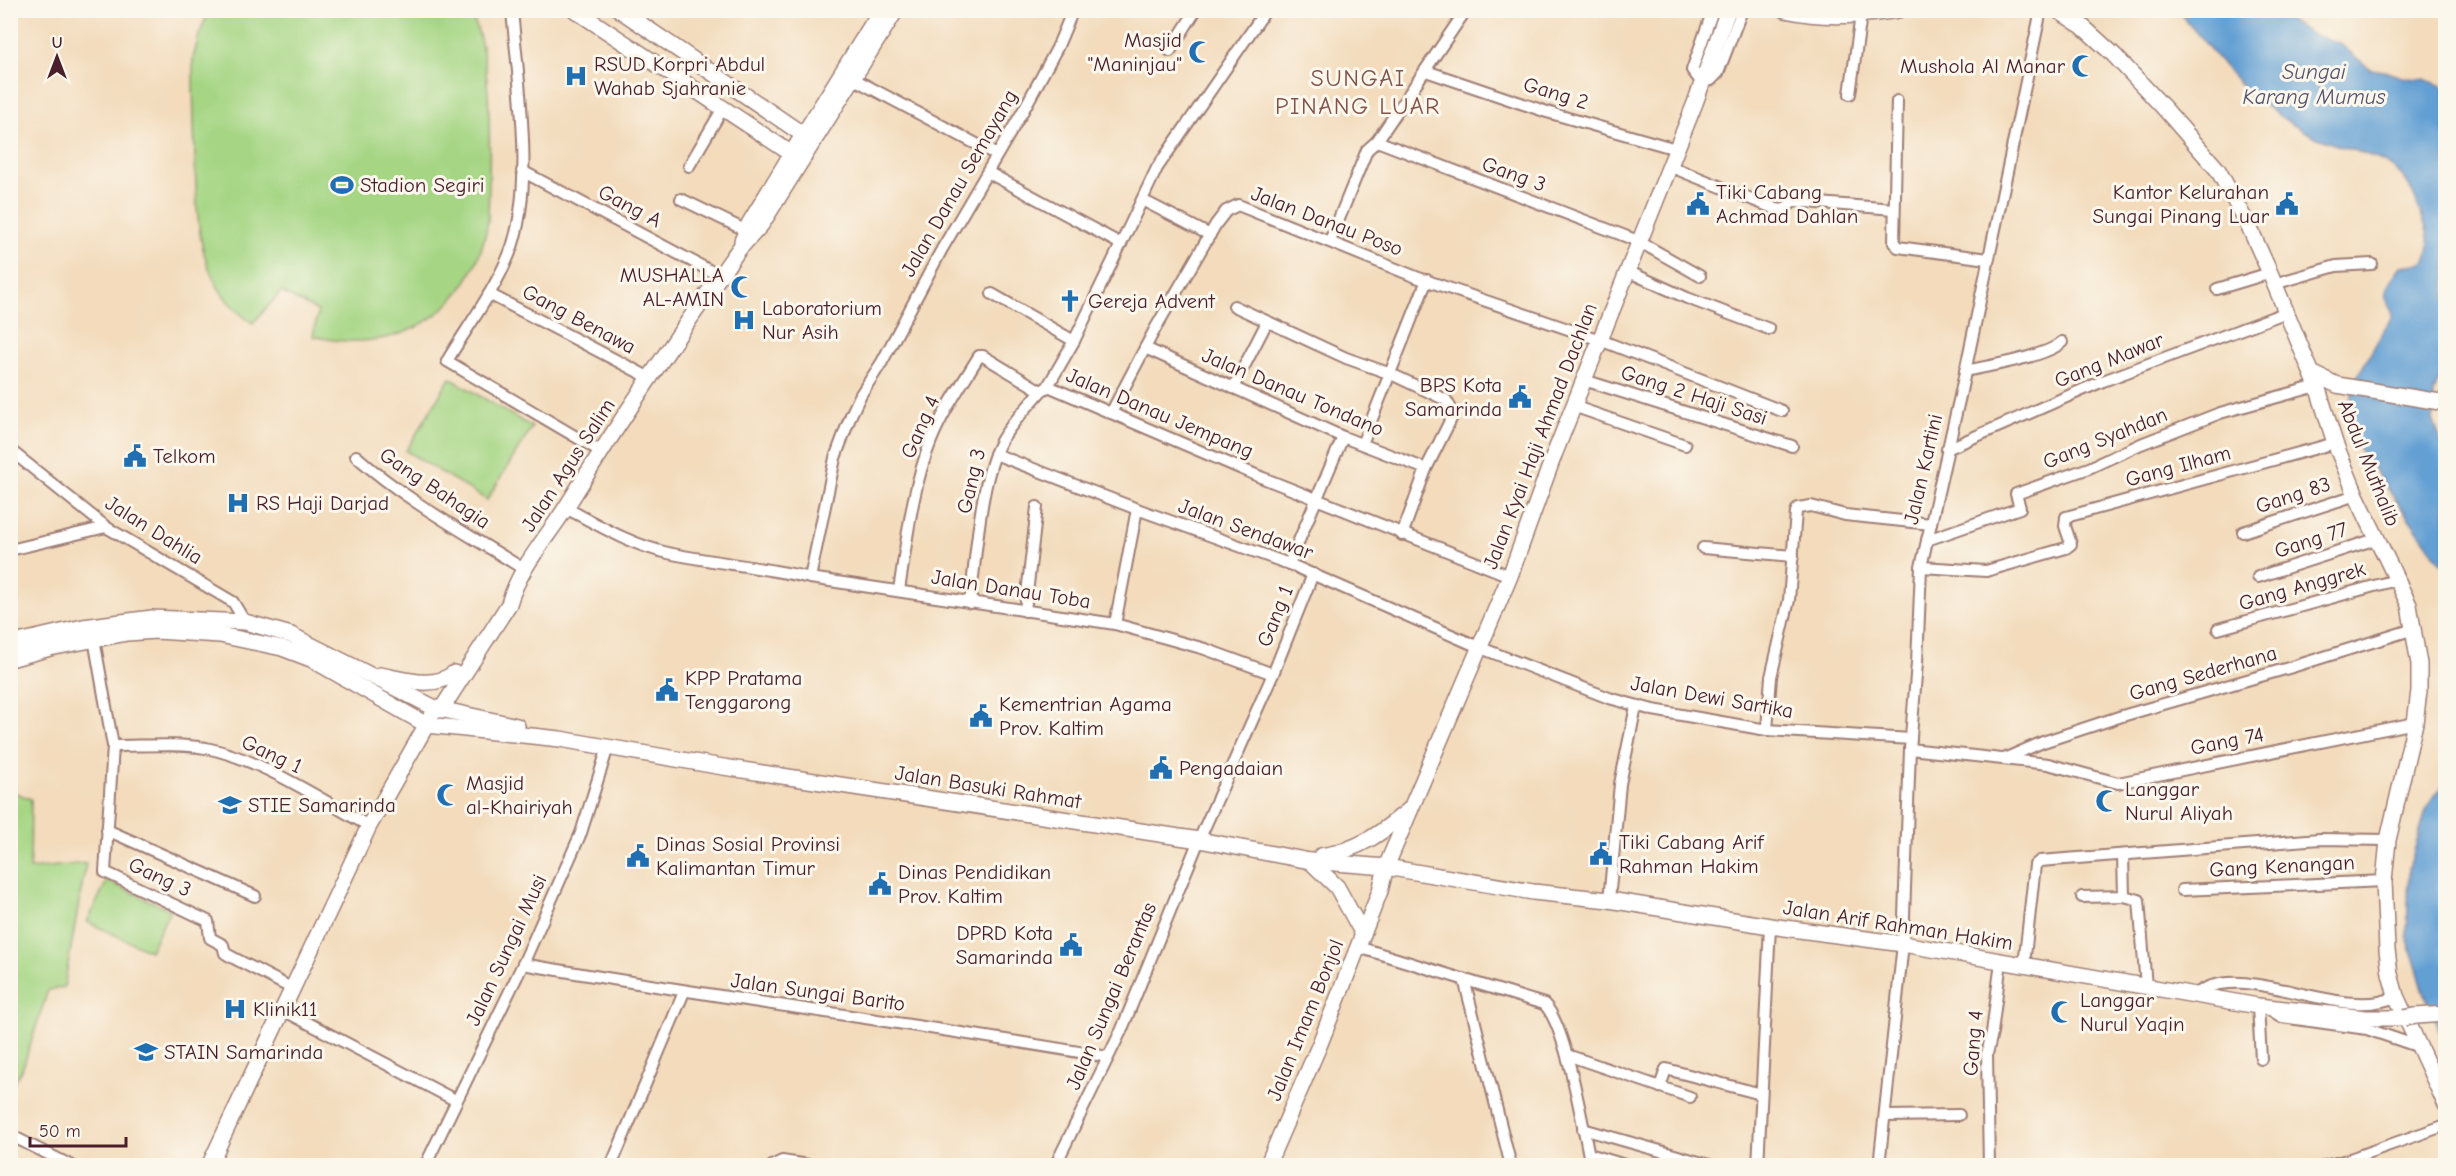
<svg xmlns="http://www.w3.org/2000/svg" width="2456" height="1176" font-family="'Comic Neue',sans-serif">
  <style>
    .green { fill: #a6d684; stroke: #787a58; stroke-width: 1.5 }
    .water { fill: #629fd3; stroke: #565f7f; stroke-width: 1.5 }
    .lines { fill: none; stroke-linecap: round; stroke-linejoin: round }
    .street-casing { stroke: #9e7d74; stroke-width: 14 }
    .secondary-casing { stroke: #9e7d74; stroke-width: 18 }
    .street { stroke: #fff; stroke-width: 10 }
    .secondary { stroke: #fff; stroke-width: 15 }
    .secondary-bridge-casing { stroke: #9e7d74; stroke-width: 18; stroke-linecap: butt }
    .secondary-bridge { stroke: #fff; stroke-width: 15 }
    .labels { text-anchor: middle; stroke-width: 6; stroke-linejoin: round; paint-order: stroke }
    .poi-label { font-size: 21px; fill: #4a1f2b; stroke: #fbf7ec; text-anchor: start }
    .street-label { font-size: 21px; fill: #4a1f2b; stroke: #fbf7ec }
    .water-label { font-size: 22px; font-style: italic; fill: #54526e; stroke: #fbf7ec }
    .quarter-label { font-size: 24px; letter-spacing: 1.5px; fill: #83534a; stroke: #fbf7ec }
  </style>
  <rect width="100%" height="100%" fill="#fbf7ec"/>
  <filter id="ink" filterUnits="userSpaceOnUse"><feTurbulence type="fractalNoise" baseFrequency=".0167" numOctaves="2"/><feDisplacementMap in="SourceGraphic" scale="12" xChannelSelector="R" yChannelSelector="G"/><feConvolveMatrix kernelMatrix="1 2 1 2 8 2 1 2 1" color-interpolation-filters="sRGB"/></filter>
  <filter id="wash" filterUnits="userSpaceOnUse"><feTurbulence type="fractalNoise" baseFrequency=".008" numOctaves="4" result="noise"/><feDisplacementMap in="SourceGraphic" scale="24" xChannelSelector="R" yChannelSelector="G"/><feGaussianBlur stdDeviation="1.35" result="paint"/><feColorMatrix in="noise" values="0 0 0 0 0 0 0 0 0 0 0 0 0 0 0 0 0 1.4 0 .05"/><feComposite in="paint" operator="in"/></filter>
  <g filter="url(#wash)">
    <rect width="100%" height="100%" fill="#f3dbbc"/>
    <!-- green -->
    <g class="green">
      <path d="M209 11H469C496 54 489 168 488 221 474 310 401 358 313 336L318 311 281 292 253 323C195 287 197 217 195 156 194 124 193 91 193 59L199 35Z"/>
      <path d="M450 378 532 427 487 500 406 451Z"/>
      <path d="M11 791 31 799 30 869 86 863 64 987 48 990 23 1067 11 1087Z"/>
      <path d="M107 881 170 910 150 951 87 922Z"/>
    </g>
    <!-- water -->
    <g class="water">
      <path d="M2177 11H2282L2287 19 2311 34 2339 43 2370 69 2385 71 2405 78 2424 79 2445 87 2446 362 2434 392 2433 419 2445 453V569L2357 446 2350 420 2351 398 2357 377 2392 316C2393 308 2388 305 2386 297 2384 288 2396 273 2401 266L2424 263C2432 249 2429 234 2423 219 2418 208 2414 192 2407 182 2389 154 2346 151 2318 138 2299 129 2280 117 2263 104 2229 78 2206 41 2177 11Z"/>
      <path d="M2445 781V1045L2427 1001 2407 937 2409 868 2427 807Z"/>
    </g>
  </g>
  <g filter="url(#ink)">
    <g class="lines">
      <!-- street casing -->
      <g class="street-casing">
        <g id="street">
          <path d="M512 10C518 82 536 189 509 255 493 293 468 326 447 361L600 451"/>
          <path d="M1713 10 1692 70 1702 83 1711 80 1718 73 1742 10"/>
          <path d="M1170 51 1196 10"/>
          <path d="M1426 71 1547 112 1676 149"/>
          <path d="M852 78 997 155"/>
          <path d="M1850 94 1861 15"/>
          <path d="M1897 101 1894 243 1898 247 1988 259"/>
          <path d="M1377 141 1638 241 1700 276"/>
          <path d="M689 166 723 108"/>
          <path d="M1669 166 1776 209 1783 210 1794 201 1894 209"/>
          <path d="M522 171 720 276"/>
          <path d="M989 173 1121 244 1074 341 1048 386 1263 478 1510 576"/>
          <path d="M681 199 747 231"/>
          <path d="M1142 200 1210 235"/>
          <path d="M1330 241 1367 150 1377 141 1466 10"/>
          <path d="M1121 244 1157 168 1266 10"/>
          <path d="M1627 271 1687 298 1769 329"/>
          <path d="M2274 284 2336 266 2372 264"/>
          <path d="M2217 289 2270 273"/>
          <path d="M489 294 650 378"/>
          <path d="M992 294 1074 341"/>
          <path d="M1234 306 1346 358 1391 374 1446 400 1452 410V417L1426 469 1402 535"/>
          <path d="M1145 348 1343 437 1426 469"/>
          <path d="M1965 371C1988 366 2046 357 2062 342"/>
          <path d="M1584 380 1792 446"/>
          <path d="M1233 388 1267 322"/>
          <path d="M1573 406 1685 445"/>
          <path d="M1111 413 1155 329 1216 224 1226 211 1238 205 1416 277 1600 340 1782 411"/>
          <path d="M1362 444 1427 280"/>
          <path d="M1947 449 2103 381 2287 312"/>
          <path d="M10 450 106 527 233 602 245 622"/>
          <path d="M995 454 1137 509 1289 564 1481 648 1609 698 1653 710 1767 730 1911 739"/>
          <path d="M356 456C406 501 468 534 525 570"/>
          <path d="M566 508C598 525 631 545 668 553 715 563 763 567 810 578L1115 624 1205 649 1273 674 1199 840 1122 1029 1055 1166"/>
          <path d="M2243 532 2356 495"/>
          <path d="M1927 540 2020 508 2016 494 2089 468 2141 444 2220 413 2317 386"/>
          <path d="M1703 548 1793 556"/>
          <path d="M10 550 106 527"/>
          <path d="M1289 564 1343 437"/>
          <path d="M1921 567 1986 571 2066 548 2071 544 2065 526 2066 517 2335 443"/>
          <path d="M2258 577 2376 539"/>
          <path d="M810 578 835 458 851 415 861 394 882 362 942 249 1023 111 1057 48 1073 10"/>
          <path d="M899 590C907 540 912 488 931 441 943 411 962 384 979 356H983L1041 391"/>
          <path d="M970 603C976 557 980 480 1001 441 1011 423 1028 407 1041 391L1046 388"/>
          <path d="M1025 611 1037 507"/>
          <path d="M1115 624 1137 509"/>
          <path d="M2218 629 2396 580"/>
          <path d="M94 639 113 746 105 872 208 921 210 938 223 945 225 953 228 955 293 989"/>
          <path d="M1273 674 1313 574"/>
          <path d="M1767 730 1771 677 1789 600 1796 512 1798 508 1811 506 1845 515 1931 524"/>
          <path d="M113 746C144 746 176 743 206 748 261 759 320 799 369 826"/>
          <path d="M1910 749 2048 764 2118 783 2415 723"/>
          <path d="M2004 759 2043 742 2122 716 2292 667 2414 629"/>
          <path d="M107 830 255 896"/>
          <path d="M2182 890 2384 881"/>
          <path d="M2124 896 2139 900 2146 987"/>
          <path d="M2082 897 2124 896 2123 855"/>
          <path d="M1609 900 1620 784 1636 706"/>
          <path d="M1358 947 1544 1004C1566 1024 1584 1132 1591 1166"/>
          <path d="M523 964C717 998 913 1023 1108 1057"/>
          <path d="M2024 965 2035 865 2040 861 2320 839 2388 840"/>
          <path d="M1464 979 1511 1166"/>
          <path d="M2195 995C2241 956 2344 1025 2396 996"/>
          <path d="M2258 1006 2261 1059"/>
          <path d="M283 1010 455 1100"/>
          <path d="M2270 1010 2282 1017 2367 1029 2420 1047"/>
          <path d="M1567 1055 1690 1097"/>
          <path d="M1660 1087 1666 1069 1761 1094"/>
          <path d="M1885 1116 1959 1115"/>
          <path d="M1583 1129 1713 1166"/>
          <path d="M10 1135 72 1166"/>
          <path d="M1589 1154 1628 1166"/>
          <path d="M425 1166 523 964 581 833 608 747"/>
          <path d="M611 1166 684 992"/>
          <path d="M772 1166 782 1161 815 1166"/>
          <path d="M1758 1166 1770 926"/>
          <path d="M1879 1166 1903 944 1910 749 1917 663 1921 567 1960 396 2041 10"/>
          <path d="M1989 1166 1987 1054 1992 1033 2001 961"/>
          <path d="M2325 1166 2347 1160 2446 1125"/>
        </g>
      </g>
      <!-- secondary casing -->
      <g class="secondary-casing">
        <g id="secondary">
          <path d="M575 10 798 158"/>
          <path d="M620 10 811 140"/>
          <path d="M1728 10 1695 103 1554 455 1510 576 1386 867 1533 892 1609 900 1770 926 1903 944 2258 1006 2366 1018H2404"/>
          <path d="M1785 10C1826 19 1857 16 1898 10"/>
          <path d="M2057 10 2082 26 2114 55 2164 108 2218 170 2251 231 2270 273 2317 386 2335 443 2356 495 2409 605 2419 664V691L2415 723 2388 840 2384 881 2387 950 2390 974 2396 996 2446 1105"/>
          <path d="M742 241 749 224 792 153 881 10"/>
          <path d="M2312 373 2337 385 2446 403"/>
          <path d="M10 644 83 627 152 618 245 622 291 635 435 708 517 726"/>
          <path d="M10 659 50 648 127 633 156 631 220 635 282 648 311 659 427 725 560 739 717 766 1199 840 1310 861 1386 867 1380 891 1319 1046 1267 1166"/>
          <path d="M380 675C403 679 434 690 454 673"/>
          <path d="M441 710 509 604C519 568 547 538 567 506 621 419 679 333 739 249L761 225 896 10"/>
          <path d="M1321 856C1359 850 1380 834 1409 810"/>
          <path d="M1310 861 1337 887 1363 934"/>
          <path d="M2416 1016 2446 1014"/>
          <path d="M209 1166 369 826 431 717"/>
        </g>
      </g>
      <!-- street -->
      <use href="#street" class="street"/>
      <!-- secondary -->
      <use href="#secondary" class="secondary"/>
      <!-- secondary-bridge casing -->
      <g class="secondary-bridge-casing">
        <path id="secondary-bridge" d="M2404 1018 2416 1016"/>
      </g>
      <!-- secondary-bridge -->
      <use href="#secondary-bridge" class="secondary-bridge"/>
    </g>
  </g>
  <!-- icons -->
  <defs>
    <g id="mosque-bare" transform="scale(1.8)"><path d="M3.5-4.9A6 6 0 1 0 3.5 4.9A5 5 0 1 1 3.5-4.9Z" fill="#1f6fb2" stroke="#fbf7ec" stroke-width="2.5" paint-order="stroke"/></g>
    <g id="hospital-bare" transform="scale(1.8)"><path d="M-5-5h3v3.5h4V-5h3V5h-3V1.5h-4V5h-3Z" fill="#1f6fb2" stroke="#fbf7ec" stroke-width="2.5" paint-order="stroke"/></g>
    <g id="stadium-bare" transform="scale(1.8)"><path d="M0-5a6.5 5 0 1 0 0 10a6.5 5 0 1 0 0-10ZM-3.5-1.8h7v3.6h-7Z" fill="#1f6fb2" stroke="#fbf7ec" stroke-width="2.5" paint-order="stroke"/></g>
    <g id="civic-bare" transform="scale(1.8)"><path d="M-.6-6.5H3V-4.5H.6V-3L4-1V1h2V6H-6V1h2V-1L-.6-3ZM-1.2 2.5V6h2.4V2.5Z" fill="#1f6fb2" stroke="#fbf7ec" stroke-width="2.5" paint-order="stroke"/></g>
    <g id="church-bare" transform="scale(1.8)"><path d="M-1.2-6h2.4v3.5h3.3v2.4h-3.3V6h-2.4V-.1h-3.3v-2.4h3.3Z" fill="#1f6fb2" stroke="#fbf7ec" stroke-width="2.5" paint-order="stroke"/></g>
    <g id="university-bare" transform="scale(1.8)"><path d="M0-5L7-2L0 1L-7-2ZM-4 1L0 2.5L4 1V4Q0 6-4 4Z" fill="#1f6fb2" stroke="#fbf7ec" stroke-width="2.5" paint-order="stroke"/></g>
  </defs>
  <g fill-rule="evenodd">
    <use href="#mosque-bare" x="1200" y="52"/>
    <use href="#mosque-bare" x="2083" y="66"/>
    <use href="#hospital-bare" x="576" y="76"/>
    <use href="#stadium-bare" x="342" y="185"/>
    <use href="#civic-bare" x="1698" y="204"/>
    <use href="#civic-bare" x="2287" y="204"/>
    <use href="#mosque-bare" x="742" y="287"/>
    <use href="#church-bare" x="1070" y="301"/>
    <use href="#hospital-bare" x="744" y="320"/>
    <use href="#civic-bare" x="1520" y="397"/>
    <use href="#civic-bare" x="135" y="456"/>
    <use href="#hospital-bare" x="238" y="503"/>
    <use href="#civic-bare" x="667" y="690"/>
    <use href="#civic-bare" x="981" y="716"/>
    <use href="#civic-bare" x="1161" y="768"/>
    <use href="#mosque-bare" x="448" y="795"/>
    <use href="#mosque-bare" x="2107" y="801"/>
    <use href="#university-bare" x="230" y="805"/>
    <use href="#civic-bare" x="1601" y="854"/>
    <use href="#civic-bare" x="638" y="856"/>
    <use href="#civic-bare" x="880" y="884"/>
    <use href="#civic-bare" x="1071" y="945"/>
    <use href="#hospital-bare" x="235" y="1009"/>
    <use href="#mosque-bare" x="2062" y="1012"/>
    <use href="#university-bare" x="146" y="1052"/>
  </g>
  <g class="labels">
    <!-- poi labels -->
    <g class="poi-label">
      <text x="1182" y="47" text-anchor="end">Masjid<tspan x="1182" dy="24">"Maninjau"</tspan></text>
      <text x="594" y="71">RSUD Korpri Abdul<tspan x="594" dy="24">Wahab Sjahranie</tspan></text>
      <text x="2065" y="73" text-anchor="end">Mushola Al Manar</text>
      <text x="360" y="192">Stadion Segiri</text>
      <text x="1716" y="199">Tiki Cabang<tspan x="1716" dy="24">Achmad Dahlan</tspan></text>
      <text x="2269" y="199" text-anchor="end">Kantor Kelurahan<tspan x="2269" dy="24">Sungai Pinang Luar</tspan></text>
      <text x="724" y="282" text-anchor="end">MUSHALLA<tspan x="724" dy="24">AL-AMIN</tspan></text>
      <text x="1088" y="308">Gereja Advent</text>
      <text x="762" y="315">Laboratorium<tspan x="762" dy="24">Nur Asih</tspan></text>
      <text x="1502" y="392" text-anchor="end">BPS Kota<tspan x="1502" dy="24">Samarinda</tspan></text>
      <text x="153" y="463">Telkom</text>
      <text x="256" y="510">RS Haji Darjad</text>
      <text x="685" y="685">KPP Pratama<tspan x="685" dy="24">Tenggarong</tspan></text>
      <text x="999" y="711">Kementrian Agama<tspan x="999" dy="24">Prov. Kaltim</tspan></text>
      <text x="1179" y="775">Pengadaian</text>
      <text x="466" y="790">Masjid<tspan x="466" dy="24">al-Khairiyah</tspan></text>
      <text x="2125" y="796">Langgar<tspan x="2125" dy="24">Nurul Aliyah</tspan></text>
      <text x="248" y="812">STIE Samarinda</text>
      <text x="1619" y="849">Tiki Cabang Arif<tspan x="1619" dy="24">Rahman Hakim</tspan></text>
      <text x="656" y="851">Dinas Sosial Provinsi<tspan x="656" dy="24">Kalimantan Timur</tspan></text>
      <text x="898" y="879">Dinas Pendidikan<tspan x="898" dy="24">Prov. Kaltim</tspan></text>
      <text x="1053" y="940" text-anchor="end">DPRD Kota<tspan x="1053" dy="24">Samarinda</tspan></text>
      <text x="2080" y="1007">Langgar<tspan x="2080" dy="24">Nurul Yaqin</tspan></text>
      <text x="253" y="1016">Klinik11</text>
      <text x="164" y="1059">STAIN Samarinda</text>
    </g>
    <!-- street labels -->
    <g class="street-label">
      <text transform="translate(1556 93) rotate(17)" y="7">Gang 2</text>
      <text transform="translate(1514 174) rotate(20)" y="7">Gang 3</text>
      <text transform="translate(959 183) rotate(-60)" y="7">Jalan Danau Semayang</text>
      <text transform="translate(630 206) rotate(28)" y="7">Gang A</text>
      <text transform="translate(1327 221) rotate(21)" y="7">Jalan Danau Poso</text>
      <text transform="translate(579 319) rotate(28)" y="7">Gang Benawa</text>
      <text transform="translate(2109 360) rotate(-22)" y="7">Gang Mawar</text>
      <text transform="translate(1293 392) rotate(23)" y="7">Jalan Danau Tondano</text>
      <text transform="translate(1694 395) rotate(18)" y="7">Gang 2 Haji Sasi</text>
      <text transform="translate(1160 413) rotate(23)" y="7">Jalan Danau Jempang</text>
      <text transform="translate(920 427) rotate(-66)" y="7">Gang 4</text>
      <text transform="translate(1540 436) rotate(-69)" y="7">Jalan Kyai Haji Ahmad Dachlan</text>
      <text transform="translate(2105 438) rotate(-22)" y="7">Gang Syahdan</text>
      <text transform="translate(2369 463) rotate(68)" y="7">Abdul Muthalib</text>
      <text transform="translate(568 465) rotate(-57)" y="7">Jalan Agus Salim</text>
      <text transform="translate(2178 466) rotate(-15)" y="7">Gang Ilham</text>
      <text transform="translate(1923 469) rotate(-77)" y="7">Jalan Kartini</text>
      <text transform="translate(971 481) rotate(-77)" y="7">Gang 3</text>
      <text transform="translate(435 488) rotate(34)" y="7">Gang Bahagia</text>
      <text transform="translate(2293 495) rotate(-18)" y="7">Gang 83</text>
      <text transform="translate(1246 529) rotate(20)" y="7">Jalan Sendawar</text>
      <text transform="translate(154 530) rotate(32)" y="7">Jalan Dahlia</text>
      <text transform="translate(2311 540) rotate(-18)" y="7">Gang 77</text>
      <text transform="translate(2302 586) rotate(-16)" y="7">Gang Anggrek</text>
      <text transform="translate(1011 589) rotate(9)" y="7">Jalan Danau Toba</text>
      <text transform="translate(1275 616) rotate(-68)" y="7">Gang 1</text>
      <text transform="translate(2203 673) rotate(-16)" y="7">Gang Sederhana</text>
      <text transform="translate(1712 697) rotate(10)" y="7">Jalan Dewi Sartika</text>
      <text transform="translate(2227 741) rotate(-11)" y="7">Gang 74</text>
      <text transform="translate(272 754) rotate(25)" y="7">Gang 1</text>
      <text transform="translate(988 787) rotate(9)" y="7">Jalan Basuki Rahmat</text>
      <text transform="translate(2282 866) rotate(-3)" y="7">Gang Kenangan</text>
      <text transform="translate(160 877) rotate(25)" y="7">Gang 3</text>
      <text transform="translate(1898 925) rotate(9)" y="7">Jalan Arif Rahman Hakim</text>
      <text transform="translate(506 950) rotate(-65)" y="7">Jalan Sungai Musi</text>
      <text transform="translate(818 992) rotate(8)" y="7">Jalan Sungai Barito</text>
      <text transform="translate(1111 996) rotate(-67)" y="7">Jalan Sungai Berantas</text>
      <text transform="translate(1305 1020) rotate(-68)" y="7">Jalan Imam Bonjol</text>
      <text transform="translate(1973 1043) rotate(-85)" y="7">Gang 4</text>
    </g>
    <!-- water labels -->
    <g class="water-label">
      <text x="2314" y="79">Sungai<tspan x="2314" dy="25">Karang Mumus</tspan></text>
    </g>
    <!-- quarter labels -->
    <g class="quarter-label">
      <text x="1358" y="86">SUNGAI<tspan x="1358" dy="28">PINANG LUAR</tspan></text>
    </g>
  </g>
  <!-- margin -->
  <rect width="2456" height="1176" fill="none" stroke="#fbf7ec" stroke-width="36"/>
  <!-- north arrow -->
  <g transform="translate(57 57)" stroke="#fbf7ec" stroke-width="4.5" paint-order="stroke">
  <path d="M0-4.5L10 22L0 15L-10 22Z" fill="#4a1f2b"/>
  <text y="-9" font-size="16" font-weight="bold" text-anchor="middle" fill="#4a1f2b">U</text>
  </g>
  <!-- scale -->
  <path d="M30 1137v9h96v-9" fill="none" stroke="#4a1f2b" stroke-width="3"/>
  <text x="39" y="1137" font-size="18" fill="#4a1f2b" stroke="#fbf7ec" stroke-width="4.5" paint-order="stroke">50 m</text>
</svg>
